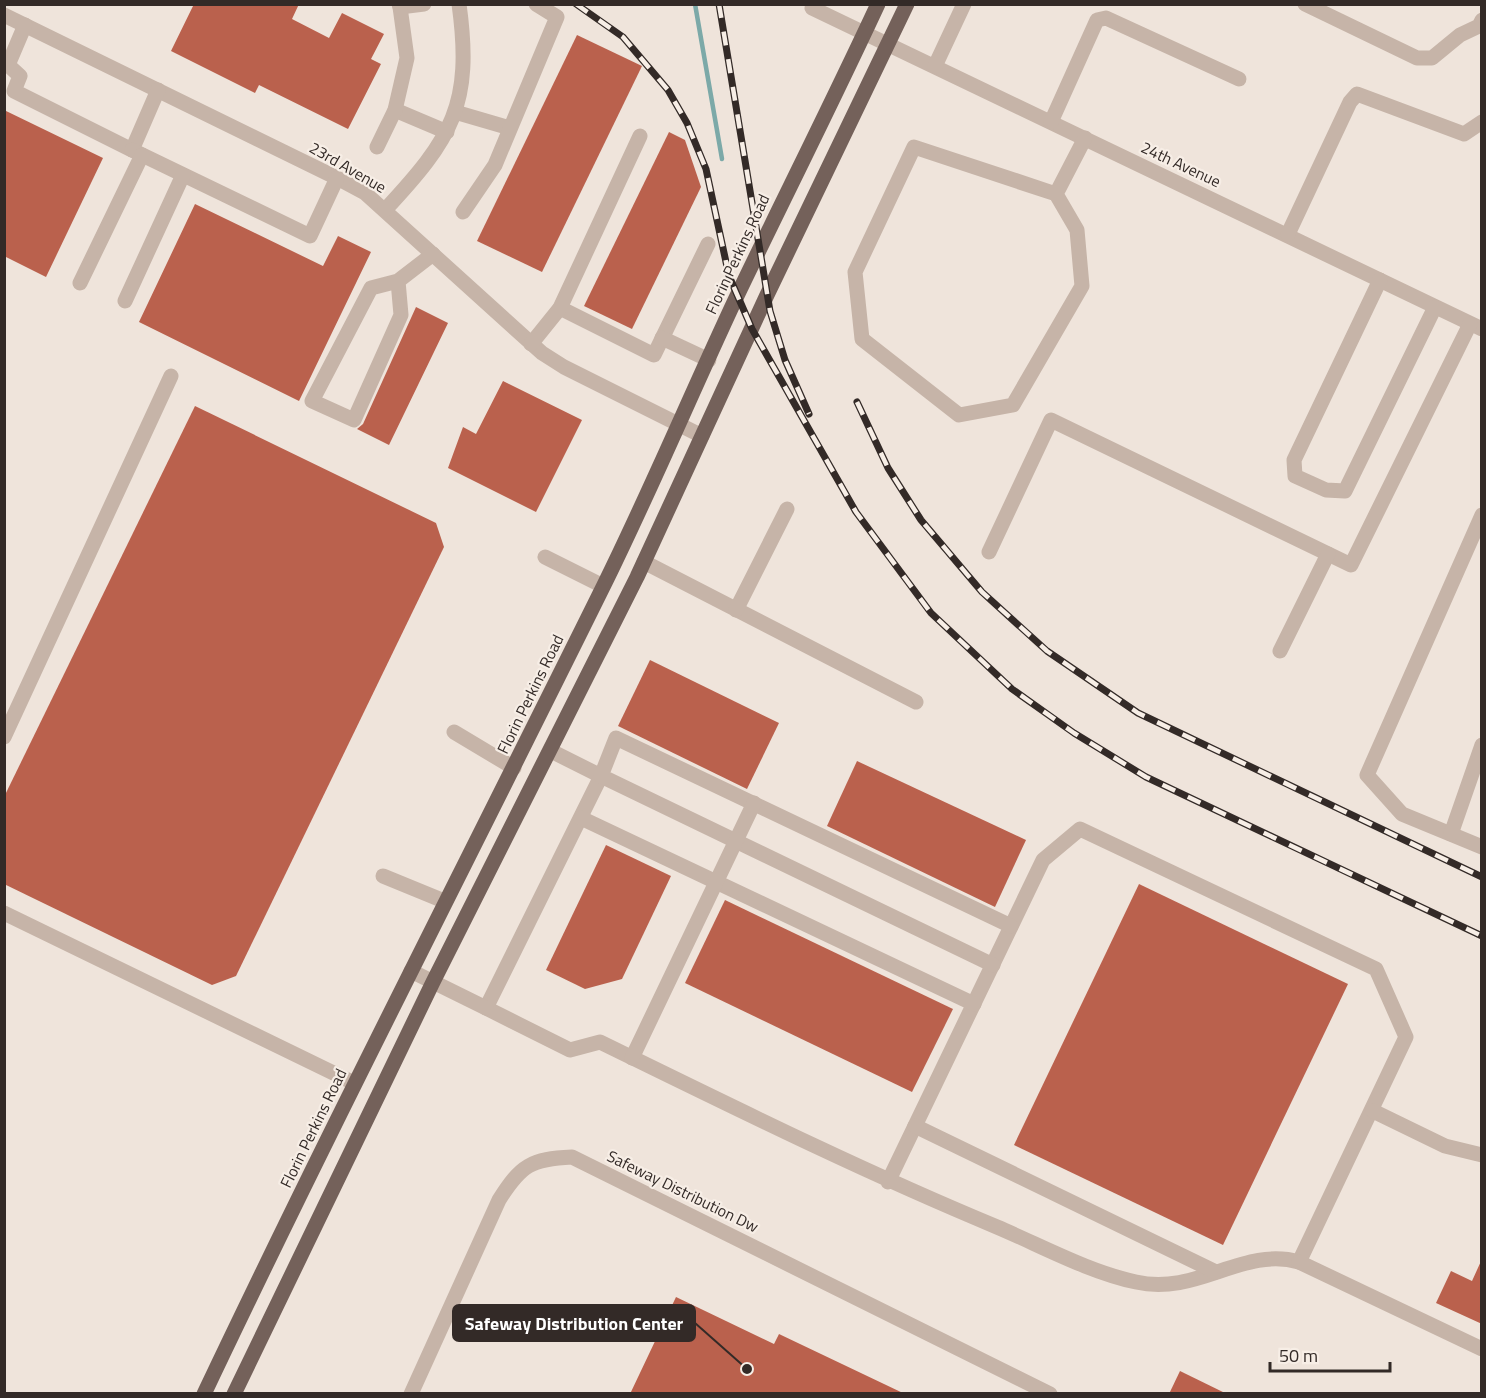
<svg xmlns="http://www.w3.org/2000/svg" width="1486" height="1398" font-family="'Titillium Web',sans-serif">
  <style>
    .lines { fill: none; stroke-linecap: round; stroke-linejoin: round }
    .stream { stroke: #7ca9a8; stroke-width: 4.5 }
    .building { fill: #ba614d }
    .minor { stroke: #c6b4a8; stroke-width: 15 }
    .major { stroke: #74615a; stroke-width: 15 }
    .rail-casing { stroke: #332a27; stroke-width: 7 }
    .rail { stroke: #f7eee6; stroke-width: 4.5; stroke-dasharray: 14; stroke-linecap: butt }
    .labels { text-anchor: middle; stroke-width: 4.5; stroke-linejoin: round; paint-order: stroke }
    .street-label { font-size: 16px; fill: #332a27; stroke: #f7eee6 }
    .leader { fill: none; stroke: #332a27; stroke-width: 2 }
    .callout-dot { fill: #332a27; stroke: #f7eee6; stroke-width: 2 }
    .callout { fill: #332a27; stroke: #332a27; stroke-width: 2 }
    .callout-label { font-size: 18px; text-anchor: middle; font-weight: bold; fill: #fff }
  </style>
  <rect width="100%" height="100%" fill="#efe4db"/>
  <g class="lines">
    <!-- stream -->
    <path class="stream" d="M695 4 722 159"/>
  </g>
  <!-- building -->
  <g class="building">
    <path d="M194 4H299L292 19 329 38 342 13 384 34 371 59 381 64 348 129 259 85 255 93 171 51Z"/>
    <path d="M577 35 642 66 542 272 477 241Z"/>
    <path d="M4 110 103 158 46 277 4 256Z"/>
    <path d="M669 132 685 140 701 187 632 329 584 306Z"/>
    <path d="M195 204 323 266 338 236 371 252 299 401 139 322Z"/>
    <path d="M416 307 448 323 389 445 357 429 363 424Z"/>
    <path d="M503 381 582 420 536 512 448 468 463 427 476 434Z"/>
    <path d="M195 406 436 523 444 547 236 976 212 985 4 884V797Z"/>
    <path d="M650 660 779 723 747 789 618 726Z"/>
    <path d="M857 761 1026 840 995 907 827 826Z"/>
    <path d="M606 845 671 876 622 979 585 989 546 970Z"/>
    <path d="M1139 884 1348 984 1223 1245 1014 1145Z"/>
    <path d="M725 900 953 1009 912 1092 685 983Z"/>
    <path d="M1482 1259V1324L1436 1303 1451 1271 1472 1281Z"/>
    <path d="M676 1297 774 1344 779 1334 905 1394H630Z"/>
    <path d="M1180 1371 1227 1394H1169Z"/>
  </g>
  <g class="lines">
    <!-- minor -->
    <g class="minor">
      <path d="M399 4 400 7 424 4"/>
      <path d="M814 4 812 8 1482 329"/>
      <path d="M1305 4 1417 58H1432L1460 35 1479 26 1482 20"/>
      <path d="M4 15 337 178 365 193 542 353 564 367 702 436"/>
      <path d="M25 25 8 65 20 76 14 91 132 150 158 90"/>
      <path d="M935 66 964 4"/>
      <path d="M395 110 447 132"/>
      <path d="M455 112 510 128"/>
      <path d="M1051 122 1097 20 1106 18 1239 79"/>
      <path d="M377 147 395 110 407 58 400 7"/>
      <path d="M132 150 310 236 337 178"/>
      <path d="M1056 194 914 147 855 272 862 339 959 415 1013 405 1082 286 1077 230 1056 194 1085 138"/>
      <path d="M385 210C452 138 473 105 459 4"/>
      <path d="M463 212 495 165 557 17 536 4"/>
      <path d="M1288 234 1350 102 1357 94 1464 134 1482 122"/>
      <path d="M1380 280 1294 460 1295 476 1326 490 1345 491 1435 307"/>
      <path d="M398 281 401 315 354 420 312 401 371 288 398 281 433 254"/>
      <path d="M80 283 142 155"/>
      <path d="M125 301 183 175"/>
      <path d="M560 308 654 355 708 244"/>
      <path d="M662 338 709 360"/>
      <path d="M531 344 560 308 640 136"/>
      <path d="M1482 515 1367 775 1402 814 1482 847"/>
      <path d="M989 552 1051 420 1351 565 1470 324"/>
      <path d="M545 557 603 586"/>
      <path d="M644 562 916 702"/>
      <path d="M736 610 787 509"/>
      <path d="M1280 651 1328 554"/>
      <path d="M454 732 514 768"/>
      <path d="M4 737 171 376"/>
      <path d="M551 751 601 776 486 1008 570 1050 600 1042C731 1106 862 1171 997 1227 1042 1246 1089 1272 1136 1282 1197 1296 1243 1246 1299 1262L1406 1037 1376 969 1080 829 1043 860 888 1182"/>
      <path d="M581 818 974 1004"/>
      <path d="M1451 834 1482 745"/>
      <path d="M383 876 444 901"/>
      <path d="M4 913 354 1083"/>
      <path d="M993 965 601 776 616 738 1011 926"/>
      <path d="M411 971 486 1008"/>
      <path d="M632 1058 754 803"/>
      <path d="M1373 1111 1445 1146 1482 1155"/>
      <path d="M915 1126 1216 1272"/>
      <path d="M1299 1262 1482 1349"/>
      <path d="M411 1394 499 1200C521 1165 531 1159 572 1157L1050 1394"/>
    </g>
    <!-- major -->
    <g class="major">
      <path d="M204 1394C333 1122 470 856 603 587 650 492 691 394 736 298 783 200 832 103 878 4"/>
      <path d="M234 1394 433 982 637 577 767 295 907 4"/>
    </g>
    <!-- rail casing -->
    <g class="rail-casing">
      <g id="rail">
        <path d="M576 4 623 37 668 90 687 123 706 169 729 276 752 329 856 512 931 613 1012 689 1074 733 1146 777 1482 936"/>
        <path d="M719 4 770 311 785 360 809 414"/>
        <path d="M857 402 888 468 921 520 982 592 1047 651 1138 713 1482 877"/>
      </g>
    </g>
    <!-- rail -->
    <use href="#rail" class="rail"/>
  </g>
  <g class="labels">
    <!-- street labels -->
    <g class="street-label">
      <text transform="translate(1181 164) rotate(25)" y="6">24th Avenue</text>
      <text transform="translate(348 167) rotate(30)" y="6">23rd Avenue</text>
      <text transform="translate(737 254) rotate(-65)" y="6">Florin Perkins Road</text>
      <text transform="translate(530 694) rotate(-64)" y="6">Florin Perkins Road</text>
      <text transform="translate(313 1128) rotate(-64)" y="6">Florin Perkins Road</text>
      <text transform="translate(683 1191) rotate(26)" y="6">Safeway Distribution Dw</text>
    </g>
  </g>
  <!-- callouts -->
  <path class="leader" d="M747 1369L695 1323"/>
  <circle class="callout-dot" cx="747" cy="1369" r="6"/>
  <rect class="callout" x="453" y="1305" width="242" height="36" rx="6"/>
  <g class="callout-label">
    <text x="574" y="1330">Safeway Distribution Center</text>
  </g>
  <!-- border -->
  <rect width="1486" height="1398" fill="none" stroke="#332a27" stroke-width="12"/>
  <!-- scale -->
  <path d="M1270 1362v9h120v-9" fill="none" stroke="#332a27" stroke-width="3"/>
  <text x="1279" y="1362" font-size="18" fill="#332a27" stroke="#f7eee6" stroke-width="4.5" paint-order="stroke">50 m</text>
</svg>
